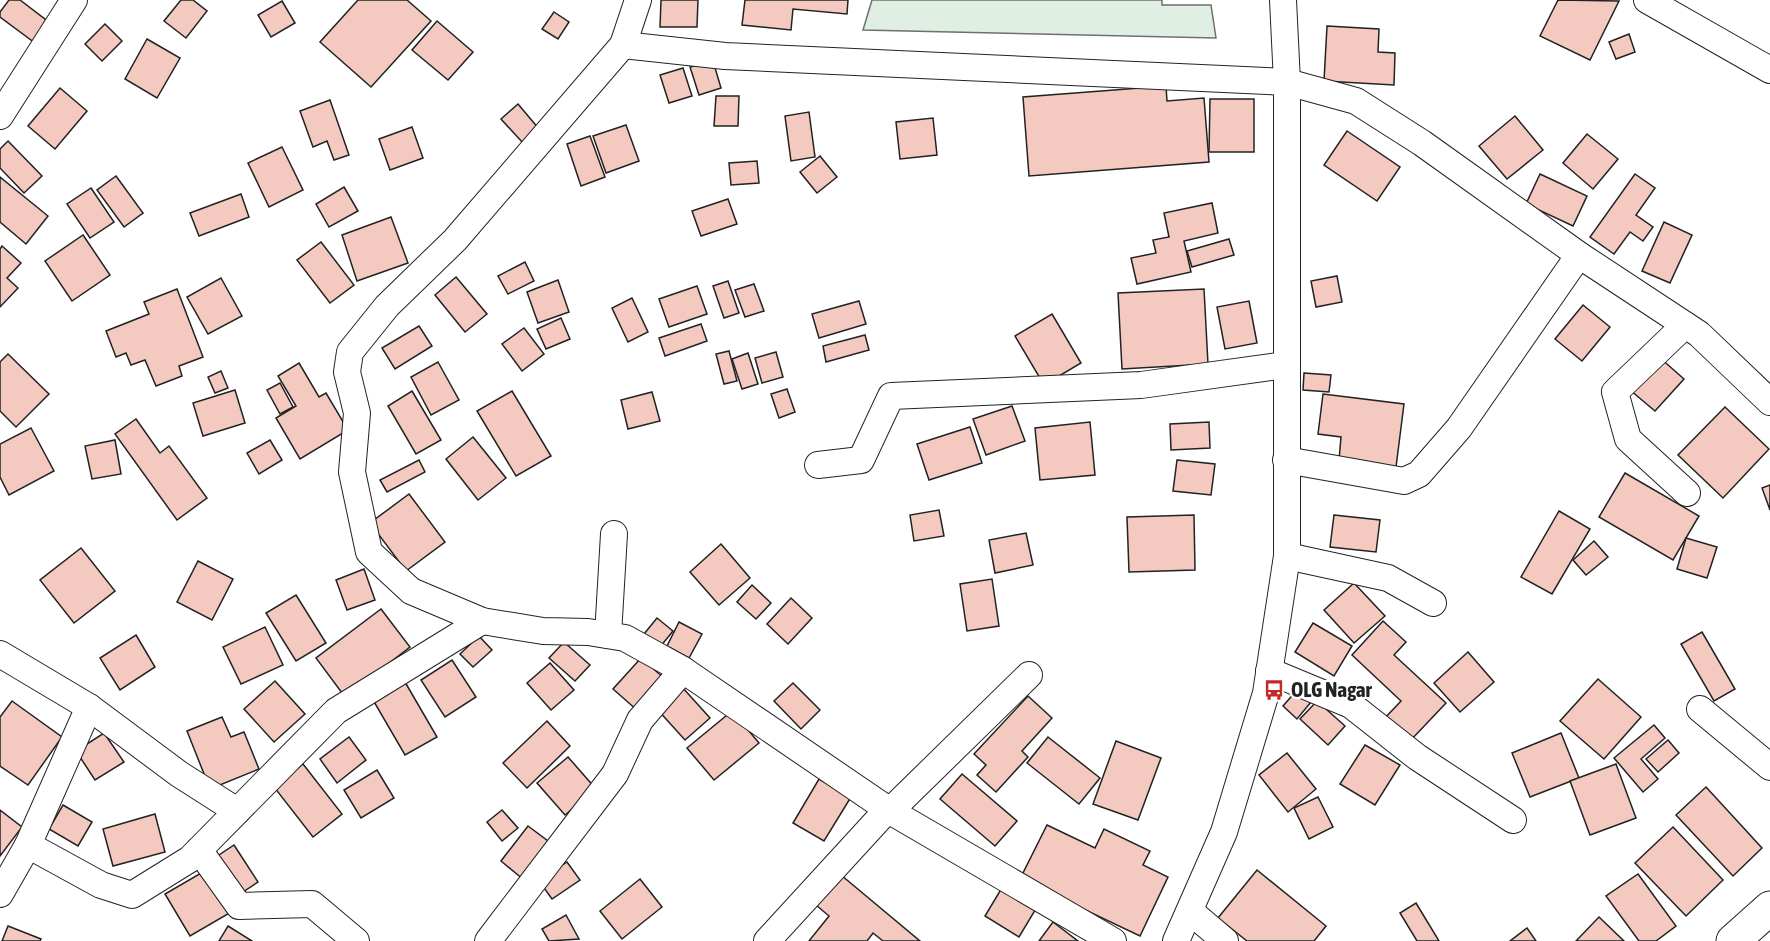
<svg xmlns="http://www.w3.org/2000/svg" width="1770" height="941" font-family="'Asap Condensed',sans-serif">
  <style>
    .green { fill: #e0efe3; stroke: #6f6f6f; stroke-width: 1.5 }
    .building { fill: #f3c9c0; stroke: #222; stroke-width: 1.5 }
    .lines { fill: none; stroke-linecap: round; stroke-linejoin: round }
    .minor-casing { stroke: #222; stroke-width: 28 }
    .secondary-casing { stroke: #222; stroke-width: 35 }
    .minor { stroke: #fff; stroke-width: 26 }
    .secondary { stroke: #fff; stroke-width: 33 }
    .labels { text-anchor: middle; stroke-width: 4.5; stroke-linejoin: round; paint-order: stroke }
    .poi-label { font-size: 21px; font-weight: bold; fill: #222; stroke: #fff; text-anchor: start }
  </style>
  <rect width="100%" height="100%" fill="#fff"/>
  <!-- green -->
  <path class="green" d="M872 0H1162V5H1211L1216 38 863 30Z"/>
  <!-- building -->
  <g class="building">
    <path d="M9 0H20L50 23 35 43 0 17V12Z"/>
    <path d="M181 0H193L207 11 186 38 164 21Z"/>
    <path d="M358 0H407L431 21 371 87 320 42Z"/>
    <path d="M661 0H698L697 27H660Z"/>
    <path d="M745 0H848L847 14 793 9 791 30 742 25Z"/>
    <path d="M1558 0 1619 1 1590 60 1540 36Z"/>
    <path d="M282 1 295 23 271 37 258 15Z"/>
    <path d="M554 12 569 22 558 39 542 29Z"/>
    <path d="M437 21 473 52 448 80 412 50Z"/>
    <path d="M105 24 122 41 102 61 85 44Z"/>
    <path d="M1327 26 1379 29 1378 52 1395 53 1394 85 1324 81Z"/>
    <path d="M1629 34 1635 52 1616 59 1609 42Z"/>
    <path d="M147 39 180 58 157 98 125 79Z"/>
    <path d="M713 61 721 88 699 95 690 67Z"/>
    <path d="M683 68 692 96 669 103 660 75Z"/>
    <path d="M1166 86 1167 101 1204 98 1209 162 1029 176 1023 97Z"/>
    <path d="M60 88 87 111 55 149 28 126Z"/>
    <path d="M716 96H739L738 126H714Z"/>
    <path d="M1210 99H1254V152H1209Z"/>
    <path d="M330 100 349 155 334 160 327 141 313 147 300 111Z"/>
    <path d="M518 104 539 129 523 143 501 119Z"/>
    <path d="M809 112 815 157 791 161 785 116Z"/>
    <path d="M1515 116 1543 150 1507 179 1479 146Z"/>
    <path d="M933 118 937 155 900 159 896 122Z"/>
    <path d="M626 125 639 161 606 173 593 136Z"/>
    <path d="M412 127 423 158 390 170 379 139Z"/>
    <path d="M1347 131 1400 167 1377 201 1324 165Z"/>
    <path d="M1587 134 1618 159 1593 189 1563 163Z"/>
    <path d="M590 136 605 177 581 186 567 144Z"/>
    <path d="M8 141 42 176 24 193 0 168V149Z"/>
    <path d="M282 147 303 190 269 207 248 163Z"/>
    <path d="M820 156 837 177 817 193 800 172Z"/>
    <path d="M757 161 759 183 731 185 729 163Z"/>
    <path d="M1540 174 1587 196 1573 226 1526 204Z"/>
    <path d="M1635 174 1655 188 1636 215 1653 227 1643 241 1630 232 1614 254 1590 237Z"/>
    <path d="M116 176 143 213 124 227 97 190Z"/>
    <path d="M0 177 48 216 26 244 0 222Z"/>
    <path d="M344 187 358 211 329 227 316 204Z"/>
    <path d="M91 188 114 222 90 238 67 204Z"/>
    <path d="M241 194 249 217 199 236 190 213Z"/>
    <path d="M728 199 737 224 701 236 692 211Z"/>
    <path d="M1212 203 1218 233 1184 241 1191 272 1137 284 1131 258 1156 253 1153 240 1169 237 1164 213Z"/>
    <path d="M391 217 408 263 357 281 342 235Z"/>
    <path d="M1664 222 1692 235 1670 283 1642 271Z"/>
    <path d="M83 235 110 275 72 301 45 261Z"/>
    <path d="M1229 239 1234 255 1192 267 1187 251Z"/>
    <path d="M321 242 354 285 330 303 297 260Z"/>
    <path d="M2 246 21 263 7 278 18 288 0 307V249Z"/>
    <path d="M525 262 534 281 508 294 498 276Z"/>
    <path d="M1337 276 1342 302 1316 307 1311 281Z"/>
    <path d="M456 277 487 314 465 332 435 295Z"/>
    <path d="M221 278 242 316 208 334 187 297Z"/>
    <path d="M558 280 569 312 538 323 527 292Z"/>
    <path d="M728 281 739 313 724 318 713 286Z"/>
    <path d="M754 284 764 311 745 317 735 290Z"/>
    <path d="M697 286 707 314 669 327 659 299Z"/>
    <path d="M177 289 203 357 179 366 182 376 156 386 145 360 131 365 126 353 116 357 106 331 149 314 144 302Z"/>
    <path d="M1204 289 1208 364 1122 369 1118 293Z"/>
    <path d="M632 298 648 332 628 342 612 308Z"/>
    <path d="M859 301 866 324 819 338 812 314Z"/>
    <path d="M1249 301 1257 343 1225 349 1217 307Z"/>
    <path d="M1583 305 1610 327 1582 361 1555 339Z"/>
    <path d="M1052 314 1081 363 1044 385 1015 336Z"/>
    <path d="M561 318 570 339 546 349 537 329Z"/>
    <path d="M701 324 707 341 665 356 659 338Z"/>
    <path d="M419 326 432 346 395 369 382 348Z"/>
    <path d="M524 328 544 354 522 371 502 344Z"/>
    <path d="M865 335 869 350 826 362 823 346Z"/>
    <path d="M729 351 737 381 724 384 716 354Z"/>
    <path d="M776 352 783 377 762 383 755 358Z"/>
    <path d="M748 353 758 384 742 389 732 359Z"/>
    <path d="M8 354 49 394 16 427 0 411V362Z"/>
    <path d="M1659 357 1684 379 1655 411 1630 390Z"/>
    <path d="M438 362 459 400 431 415 411 377Z"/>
    <path d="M299 363 319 397 326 393 348 430 300 459 276 418 296 406 278 376Z"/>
    <path d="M221 371 228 388 215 393 208 377Z"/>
    <path d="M1304 373 1331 375 1329 392 1303 390Z"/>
    <path d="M280 383 293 407 280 414 267 390Z"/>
    <path d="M787 389 795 412 779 418 771 394Z"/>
    <path d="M235 390 245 423 203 436 193 403Z"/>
    <path d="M412 391 441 440 416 454 388 406Z"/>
    <path d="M512 391 551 456 516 476 477 411Z"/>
    <path d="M652 392 660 421 628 429 621 400Z"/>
    <path d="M1323 394 1404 404 1396 467 1339 460 1341 437 1318 434Z"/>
    <path d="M1012 406 1025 441 986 455 973 419Z"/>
    <path d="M1725 407 1769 449 1723 498 1678 455Z"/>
    <path d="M136 419 160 453 169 446 207 498 177 520 115 434Z"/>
    <path d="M1090 422 1095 475 1040 480 1035 428Z"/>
    <path d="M1209 422 1210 448 1171 450 1170 424Z"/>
    <path d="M970 427 982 463 929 480 917 444Z"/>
    <path d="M31 428 54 471 9 495 0 477V444Z"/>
    <path d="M473 437 506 478 478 500 446 459Z"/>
    <path d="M115 440 121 474 92 479 85 446Z"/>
    <path d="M270 440 282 460 259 474 247 453Z"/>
    <path d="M419 460 425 472 387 492 380 480Z"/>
    <path d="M1177 460 1215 464 1211 495 1173 491Z"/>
    <path d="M1625 473 1699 516 1673 560 1599 517Z"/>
    <path d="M1770 485V510L1762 488Z"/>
    <path d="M409 494 445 542 406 571 370 523Z"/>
    <path d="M939 510 944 536 914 541 910 515Z"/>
    <path d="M1559 511 1590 529 1552 594 1521 577Z"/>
    <path d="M1194 515 1195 570 1129 572 1127 517Z"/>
    <path d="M1334 515 1380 520 1376 552 1330 547Z"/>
    <path d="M1026 533 1033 565 995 573 989 540Z"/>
    <path d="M1686 538 1717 547 1707 578 1677 569Z"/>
    <path d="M1594 541 1608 557 1586 575 1573 560Z"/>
    <path d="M721 544 750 578 719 605 690 572Z"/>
    <path d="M81 548 115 591 74 623 40 580Z"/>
    <path d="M198 561 233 579 212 620 177 602Z"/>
    <path d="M364 569 375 600 347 610 336 580Z"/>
    <path d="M992 579 999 626 967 631 960 584Z"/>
    <path d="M1354 583 1385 616 1354 643 1324 610Z"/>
    <path d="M752 585 771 603 756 619 737 602Z"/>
    <path d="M296 595 326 643 296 661 266 613Z"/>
    <path d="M791 598 812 618 788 644 767 624Z"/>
    <path d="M381 609 410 647 345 697 316 658Z"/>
    <path d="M657 618 673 631 660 647 644 634Z"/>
    <path d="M1383 621 1406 642 1394 655 1446 703 1410 741 1385 718 1401 701 1352 655Z"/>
    <path d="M679 622 702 634 689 658 667 646Z"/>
    <path d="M1313 623 1352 646 1334 676 1295 652Z"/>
    <path d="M265 627 283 665 241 684 223 647Z"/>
    <path d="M1702 632 1735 689 1714 701 1681 644Z"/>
    <path d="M136 635 155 667 120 690 100 658Z"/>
    <path d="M479 636 492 650 473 667 460 654Z"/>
    <path d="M564 642 590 665 575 681 549 658Z"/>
    <path d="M1468 652 1494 682 1460 712 1434 683Z"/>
    <path d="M641 658 665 679 638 711 613 689Z"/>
    <path d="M452 660 476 697 445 717 421 680Z"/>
    <path d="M550 663 574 690 551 710 527 683Z"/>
    <path d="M1598 679 1641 717 1604 759 1560 721Z"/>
    <path d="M275 681 305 714 274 742 244 709Z"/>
    <path d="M405 682 437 737 405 755 373 700Z"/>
    <path d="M793 683 820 710 801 729 774 701Z"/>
    <path d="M682 687 710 718 685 740 657 709Z"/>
    <path d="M1297 690 1311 702 1297 719 1283 706Z"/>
    <path d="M1028 696 1052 718 1022 751 1028 757 996 792 977 775 986 765 974 754Z"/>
    <path d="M12 701 62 737 28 785 0 766V717Z"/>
    <path d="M1317 701 1345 726 1328 745 1300 719Z"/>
    <path d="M732 711 759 743 714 780 687 748Z"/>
    <path d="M222 717 231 737 244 732 259 769 210 789 187 731Z"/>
    <path d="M547 721 570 746 527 788 503 763Z"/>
    <path d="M1654 725 1665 738 1641 759 1658 779 1643 792 1614 758Z"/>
    <path d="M104 733 124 762 95 780 76 751Z"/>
    <path d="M1561 733 1579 778 1530 797 1512 753Z"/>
    <path d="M349 737 366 760 337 783 320 759Z"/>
    <path d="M1048 737 1100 778 1079 804 1027 763Z"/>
    <path d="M1668 740 1679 753 1658 772 1646 759Z"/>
    <path d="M1116 741 1161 758 1138 820 1093 804Z"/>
    <path d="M1365 745 1400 765 1375 805 1340 784Z"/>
    <path d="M1287 753 1316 789 1288 812 1259 775Z"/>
    <path d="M568 757 596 789 565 815 537 783Z"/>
    <path d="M303 764 342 814 313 837 274 787Z"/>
    <path d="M1616 764 1636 818 1590 835 1570 781Z"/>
    <path d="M377 770 394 798 361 818 344 790Z"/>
    <path d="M962 774 1017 821 995 846 940 799Z"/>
    <path d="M819 779 851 797 824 841 793 823Z"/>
    <path d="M1706 787 1762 848 1733 876 1676 815Z"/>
    <path d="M1318 797 1333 827 1309 839 1294 808Z"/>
    <path d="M63 805 92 822 78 846 49 829Z"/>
    <path d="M0 810 22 827 0 856Z"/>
    <path d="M502 810 518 828 502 841 487 822Z"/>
    <path d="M155 814 165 852 113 866 103 829Z"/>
    <path d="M1047 825 1095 848 1104 829 1150 851 1143 865 1168 877 1140 936 1020 879Z"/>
    <path d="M528 826 552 844 524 880 501 861Z"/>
    <path d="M1673 827 1723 880 1686 916 1635 863Z"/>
    <path d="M234 845 258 882 237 896 213 859Z"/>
    <path d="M567 862 580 880 552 899 539 881Z"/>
    <path d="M208 869 233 911 190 936 165 894Z"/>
    <path d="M1257 870 1326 926 1314 941H1247L1218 918Z"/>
    <path d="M1638 874 1676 926 1656 941H1639L1606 896Z"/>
    <path d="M841 875 920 941H883L873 933 867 941H809L829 916 816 905Z"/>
    <path d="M640 879 662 907 622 939 600 911Z"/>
    <path d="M1003 886 1037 907 1019 937 985 916Z"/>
    <path d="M1416 903 1439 941H1417L1400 913Z"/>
    <path d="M566 915 579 939 549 941 542 929Z"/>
    <path d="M1599 917 1624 941H1576Z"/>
    <path d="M1053 922 1078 941H1039Z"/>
    <path d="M8 926 41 939 40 941H2Z"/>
    <path d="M228 926 252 941H219Z"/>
    <path d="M1527 928 1536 941H1510Z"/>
  </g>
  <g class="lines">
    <!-- minor casing -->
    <g class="minor-casing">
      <g id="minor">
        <path d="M638 0 623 45 455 240 387 306 350 352 347 372 357 413 352 472 369 552 411 591 482 621 543 631 588 632 625 638 683 670 890 811 1113 941"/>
        <path d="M1647 0 1770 70"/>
        <path d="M623 45 725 56 1287 82 1356 101 1422 143 1579 255 1699 334 1770 402"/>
        <path d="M0 116 74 0"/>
        <path d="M1685 325 1615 392 1628 439 1687 493"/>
        <path d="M1286 460 1404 481 1419 474 1459 428 1579 255"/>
        <path d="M818 465 861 460 891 396 1141 385 1286 365"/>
        <path d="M1287 556 1388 578 1433 603"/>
        <path d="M608 635 614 534"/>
        <path d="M0 654 89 707 179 774 237 811"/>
        <path d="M1269 671 1351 705 1417 757 1513 820"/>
        <path d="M1700 709 1770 767"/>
        <path d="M890 811 1029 675"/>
        <path d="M28 845 101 885 132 895 190 859 336 711 482 621"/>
        <path d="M199 850 239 906 312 904 356 941"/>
        <path d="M0 894 28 845 89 707"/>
        <path d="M1191 912 1225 941"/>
        <path d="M488 941 615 774 640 720 683 670"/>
        <path d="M767 941 888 809"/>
        <path d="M1176 941 1224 832 1266 693 1287 556V82L1283 0"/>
      </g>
    </g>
    <!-- secondary casing -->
    <g class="secondary-casing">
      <path id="secondary" d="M1733 941 1770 908"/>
    </g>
    <!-- minor -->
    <use href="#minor" class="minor"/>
    <!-- secondary -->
    <use href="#secondary" class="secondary"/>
  </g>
  <!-- icons -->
  <defs>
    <g id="bus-bare" transform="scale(1.62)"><path d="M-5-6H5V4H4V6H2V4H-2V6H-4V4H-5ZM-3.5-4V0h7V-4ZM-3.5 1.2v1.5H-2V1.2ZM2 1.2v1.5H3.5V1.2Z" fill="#c62828" stroke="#fff" stroke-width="2.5" paint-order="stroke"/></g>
  </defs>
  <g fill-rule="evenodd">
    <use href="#bus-bare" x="1274" y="690"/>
  </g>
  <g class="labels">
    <!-- poi labels -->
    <g class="poi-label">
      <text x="1291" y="697">OLG Nagar</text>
    </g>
  </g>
</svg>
